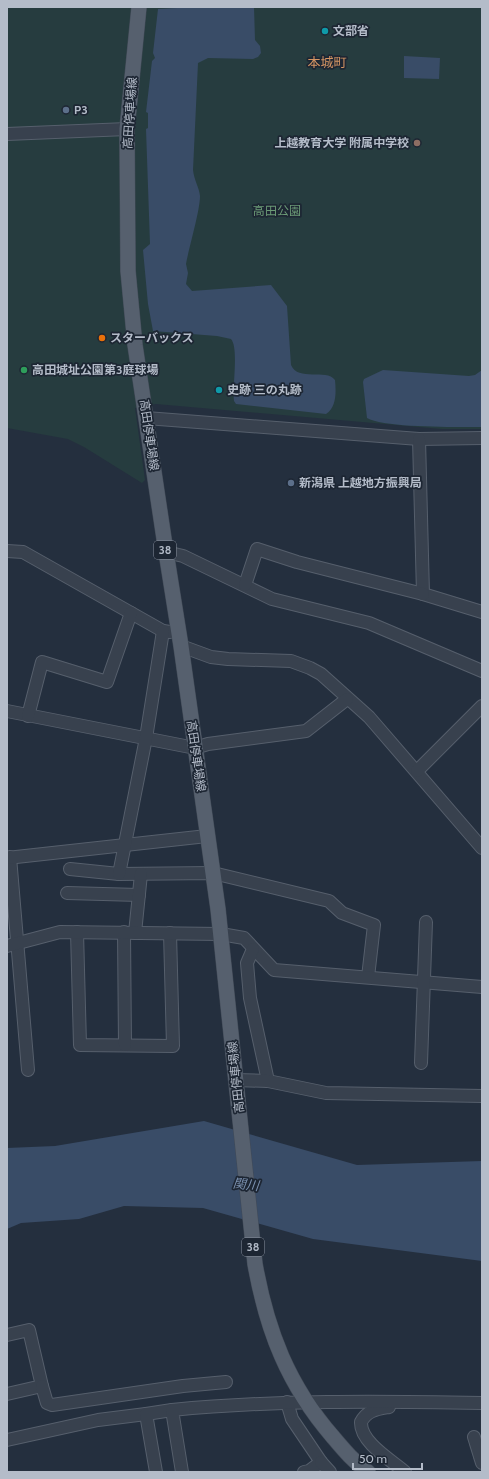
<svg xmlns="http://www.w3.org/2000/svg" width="489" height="1479" font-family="Cabin,'Noto Sans JP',sans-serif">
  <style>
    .green { fill: #263c3f }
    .water { fill: #394c67 }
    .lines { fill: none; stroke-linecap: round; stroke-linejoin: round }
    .minor-casing { stroke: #565f6c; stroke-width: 14 }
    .major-casing { stroke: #414a57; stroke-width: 16 }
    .minor { stroke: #38414e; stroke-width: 12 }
    .major { stroke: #56606e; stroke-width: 15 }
    .culture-dot { fill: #0f9aa8; stroke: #1d2633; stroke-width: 1.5 }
    .service-dot { fill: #5c6f8a; stroke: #1d2633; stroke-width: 1.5 }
    .education-dot { fill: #8d6e63; stroke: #1d2633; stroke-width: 1.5 }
    .food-dot { fill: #e8710a; stroke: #1d2633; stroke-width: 1.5 }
    .leisure-dot { fill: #2e9e5b; stroke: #1d2633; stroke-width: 1.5 }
    .labels { text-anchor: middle; stroke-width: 3.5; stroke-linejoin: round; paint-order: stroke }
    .shield { fill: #1d2633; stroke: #878f9c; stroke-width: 1 }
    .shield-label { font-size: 11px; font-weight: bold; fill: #b4bcc9 }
    .poi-label { font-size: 12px; font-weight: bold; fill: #b4bcc9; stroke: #1d2633; text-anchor: start }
    .street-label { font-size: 12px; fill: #b4bcc9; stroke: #1d2633 }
    .park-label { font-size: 12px; fill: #6b9a76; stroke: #1d2633 }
    .neighbourhood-label { font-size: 13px; fill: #d59563; stroke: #1d2633 }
    .water-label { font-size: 13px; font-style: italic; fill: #7c92b1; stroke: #1d2633 }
  </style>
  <rect width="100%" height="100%" fill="#242f3e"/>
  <!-- green -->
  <path class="green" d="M7 7H482V429H442L156 404 135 408 145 480 142 483 84 447 68 439 7 428Z"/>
  <!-- water -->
  <g class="water">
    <path d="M196 7H254L255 40 260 46 261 53 258 57 253 59 208 58 198 63 193 170C194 180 199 187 200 196 200 211 189 247 186 264L188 273 186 284 192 291 271 285 287 306 291 365C298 382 326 368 335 380 336 391 337 407 326 414L236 404 234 401C232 387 239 348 231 339L217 336 153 331 148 304 143 250 150 244 146 129 148 128V113L146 112 152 61 155 58 153 53 158 9Z"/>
    <path d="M404 56 440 58 439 79 404 78Z"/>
    <path d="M383 370 469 376 475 375 482 370V427C459 427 384 428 367 418L363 382 364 379Z"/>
    <path d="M204 1121 357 1165 482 1161V1261L313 1239 203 1208 124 1206 79 1219 21 1223 7 1229V1148L55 1146Z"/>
  </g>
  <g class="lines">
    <!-- minor casing -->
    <g class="minor-casing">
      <g id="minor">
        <path d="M7 134 127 129"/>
        <path d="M146 418 419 439 482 438"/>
        <path d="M419 439 423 594 482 612"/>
        <path d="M7 551 23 552 163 631 170 632"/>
        <path d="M166 552 183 556 272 599 369 623 482 671"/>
        <path d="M245 585 257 549 297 562 423 594"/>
        <path d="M181 646 211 657 228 659 291 661 310 668 321 674 369 717 482 848"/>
        <path d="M7 711 195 748 208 744 306 731 347 699"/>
        <path d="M28 716 42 662 107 682 131 613"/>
        <path d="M417 771 482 706"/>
        <path d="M10 857 28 1070"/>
        <path d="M7 858 207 836"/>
        <path d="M70 869 119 874 213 873 329 901 342 913 374 925 368 977"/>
        <path d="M119 874 146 738 163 631"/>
        <path d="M67 893 139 895"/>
        <path d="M77 932 80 1045 173 1046 170 933"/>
        <path d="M124 932 125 1045"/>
        <path d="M135 933 141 874"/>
        <path d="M7 946 60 932 221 934 244 938 274 970 482 987"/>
        <path d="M253 949 247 963 250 998 268 1081"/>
        <path d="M421 1063 426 922"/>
        <path d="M236 1080 268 1081 326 1093 482 1096"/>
        <path d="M7 1335 29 1330 42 1386 7 1394"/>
        <path d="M42 1386 47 1403 52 1405 183 1386 226 1382"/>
        <path d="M287 1402 292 1419 321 1462 309 1471 304 1472"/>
        <path d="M389 1407C378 1409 367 1410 361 1422 360 1442 391 1460 405 1472"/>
        <path d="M474 1437 482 1463"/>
        <path d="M7 1440 98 1420 146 1414"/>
        <path d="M321 1462 330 1472"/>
        <path d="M156 1472 146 1414 172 1410"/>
        <path d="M182 1472 172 1410C275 1400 379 1401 482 1403"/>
      </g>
    </g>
    <!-- major casing -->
    <g class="major-casing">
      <path id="major" d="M139 7 127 129 128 271 135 345 166 552 181 646 218 909 255 1264C267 1331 288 1385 333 1437 344 1450 354 1462 368 1472"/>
    </g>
    <!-- minor -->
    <use href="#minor" class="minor"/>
    <!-- major -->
    <use href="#major" class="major"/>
  </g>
  <!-- markers -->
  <g class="culture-dot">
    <circle cx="325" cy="31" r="4"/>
    <circle cx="219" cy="390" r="4"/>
  </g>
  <g class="service-dot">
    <circle cx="66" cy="110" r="4"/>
    <circle cx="291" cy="483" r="4"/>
  </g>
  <circle class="education-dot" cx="417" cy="143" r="4"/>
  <circle class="food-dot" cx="102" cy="338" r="4"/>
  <circle class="leisure-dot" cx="24" cy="370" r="4"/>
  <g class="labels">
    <!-- shield labels -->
    <g class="shield">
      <rect x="154" y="541" width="22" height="18" rx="3"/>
      <rect x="242" y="1238" width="22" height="18" rx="3"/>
    </g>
    <g class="shield-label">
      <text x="165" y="554">38</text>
      <text x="253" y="1251">38</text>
    </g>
    <!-- poi labels -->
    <g class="poi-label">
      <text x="333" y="35">文部省</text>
      <text x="74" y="114">P3</text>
      <text x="409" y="147" text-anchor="end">上越教育大学 附属中学校</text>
      <text x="110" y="342">スターバックス</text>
      <text x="32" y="374">高田城址公園第3庭球場</text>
      <text x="227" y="394">史跡 三の丸跡</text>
      <text x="299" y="487">新潟県 上越地方振興局</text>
    </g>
    <!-- street labels -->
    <g class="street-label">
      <text transform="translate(130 113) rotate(-86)" y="4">高田停車場線</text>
      <text transform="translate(149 435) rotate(82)" y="4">高田停車場線</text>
      <text transform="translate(196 756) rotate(82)" y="4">高田停車場線</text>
      <text transform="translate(236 1077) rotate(-96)" y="4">高田停車場線</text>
    </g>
    <!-- park labels -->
    <g class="park-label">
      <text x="277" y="215">高田公園</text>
    </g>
    <!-- neighbourhood labels -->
    <g class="neighbourhood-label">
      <text x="327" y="67">本城町</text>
    </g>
    <!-- water labels -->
    <g class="water-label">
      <text transform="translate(246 1184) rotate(6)" y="5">関川</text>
    </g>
  </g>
  <!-- border -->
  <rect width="489" height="1479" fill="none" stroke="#b4bcc9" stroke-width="16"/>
  <!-- scale -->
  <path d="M353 1463v6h69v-6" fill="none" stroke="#b4bcc9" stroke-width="2"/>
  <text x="359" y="1463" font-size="12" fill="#b4bcc9" stroke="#1d2633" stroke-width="3" paint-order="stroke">50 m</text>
</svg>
